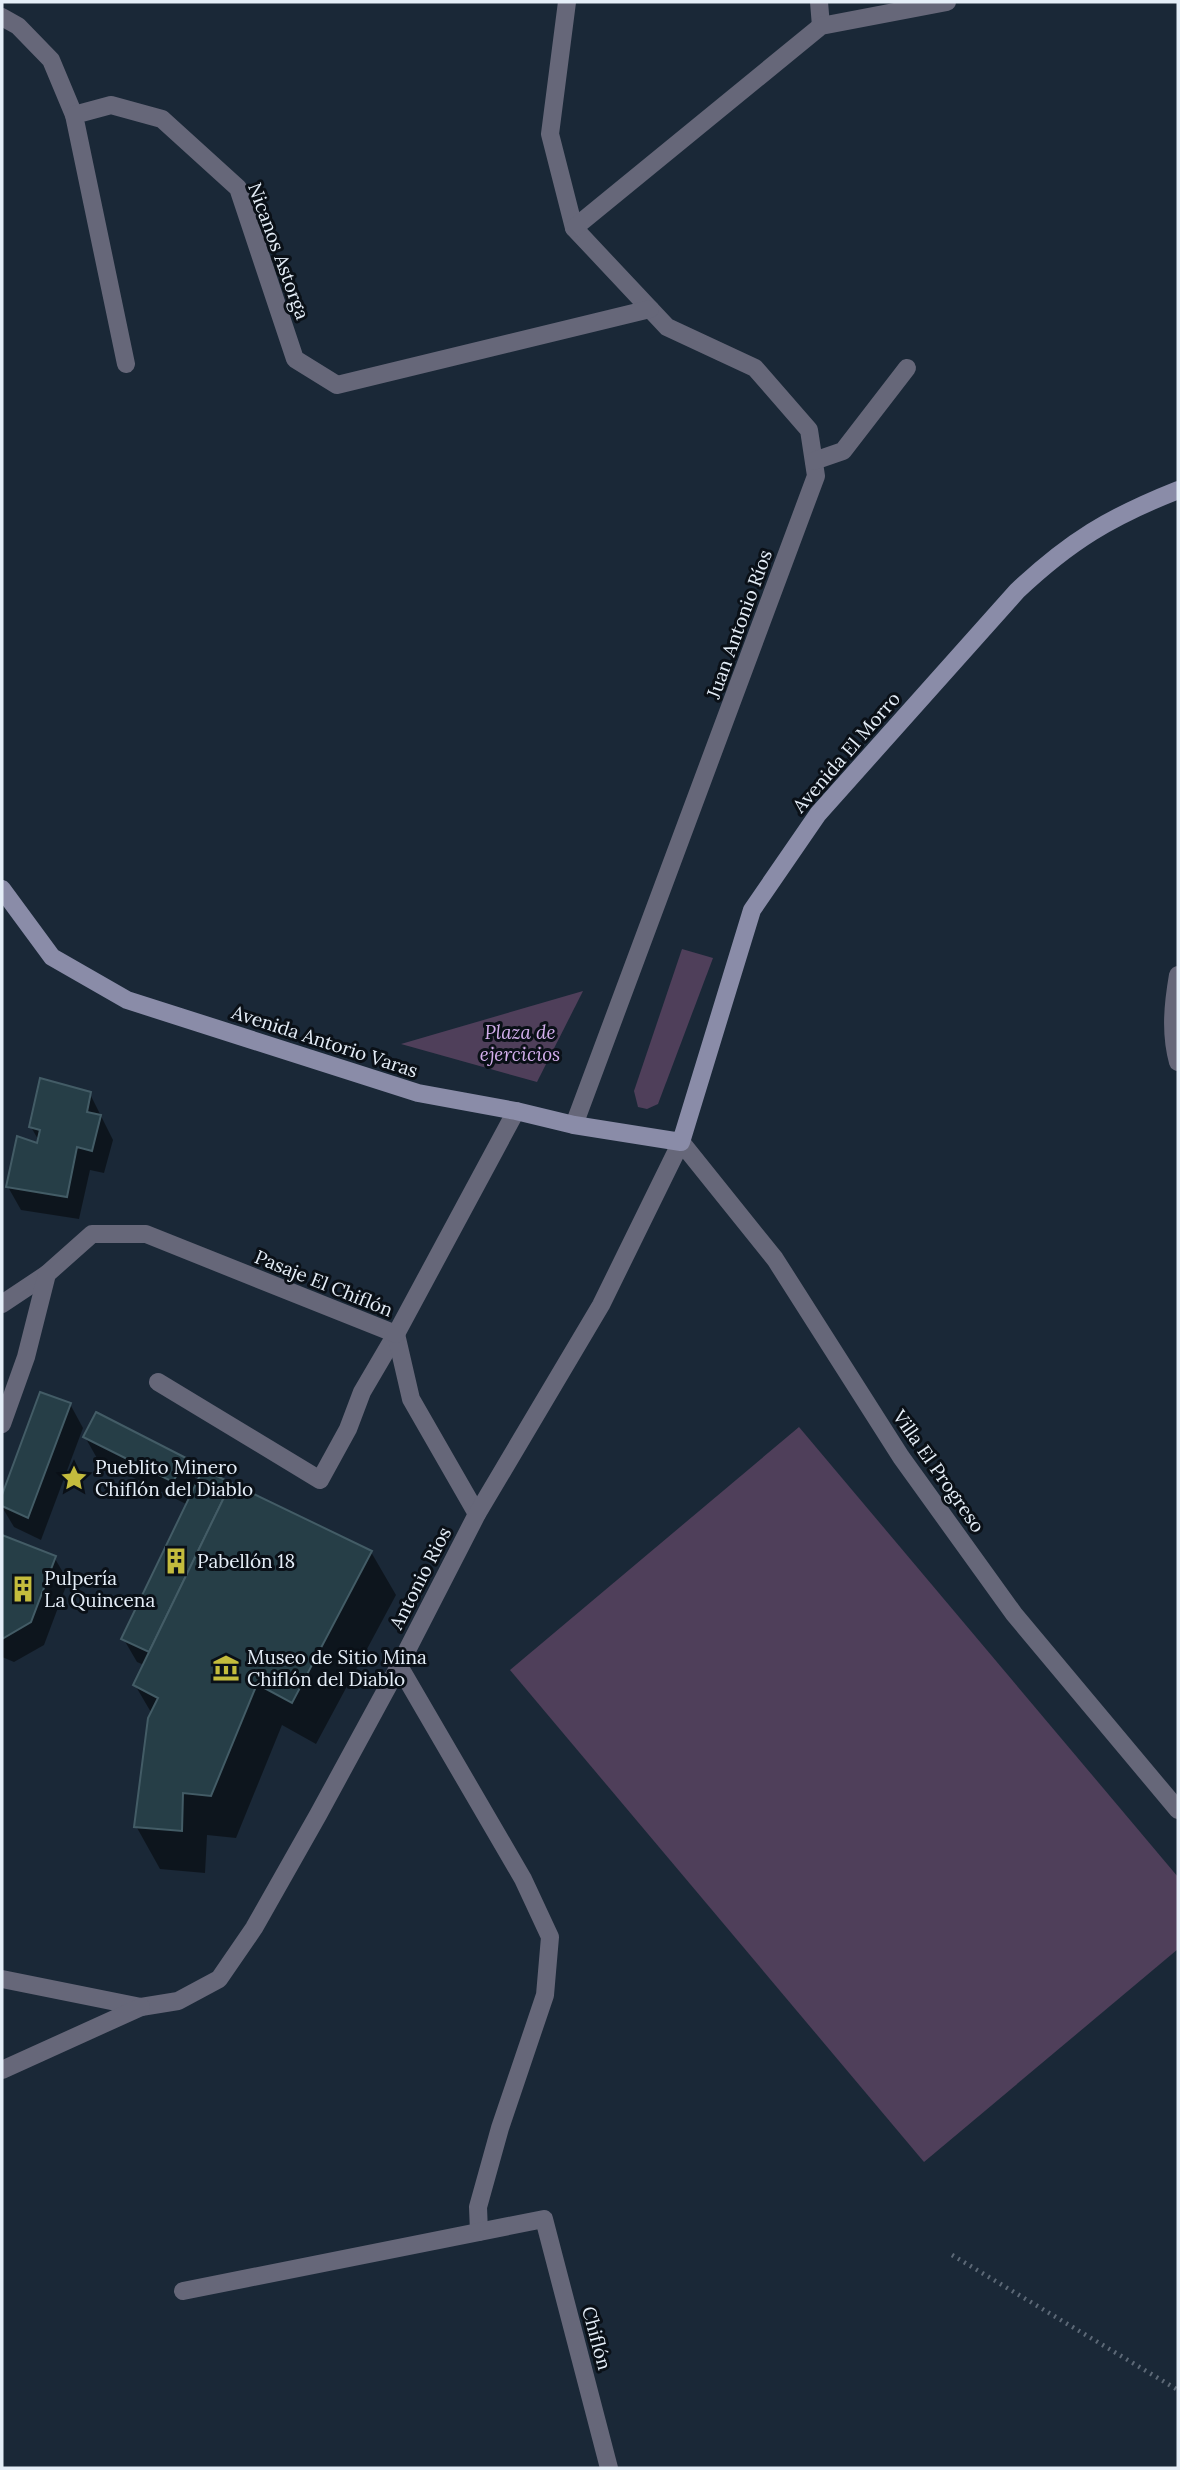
<svg xmlns="http://www.w3.org/2000/svg" width="1180" height="2470" font-family="Lora,serif">
  <style>
    .green { fill: #4f3f5a }
    .shadow { fill: #0007 }
    .building { fill: #263e47; stroke: #435c66; stroke-width: 2 }
    .lines { fill: none; stroke-linecap: round; stroke-linejoin: round }
    .path { stroke: #5d6977; stroke-width: 4.5; stroke-dasharray: 2 5; stroke-linecap: butt }
    .lane { stroke: #666779; stroke-width: 18 }
    .street { stroke: #666779; stroke-width: 18 }
    .secondary { stroke: #8a8ca8; stroke-width: 18 }
    .labels { text-anchor: middle; stroke-width: 6; stroke-linejoin: round; paint-order: stroke }
    .street-label { font-size: 19px; fill: #e5eef8; stroke: #0a1017 }
    .park-label { font-size: 19px; font-style: italic; fill: #d4afed; stroke: #0a1017 }
    .poi-label { font-size: 19px; fill: #e5eef8; stroke: #0a1017; text-anchor: start }
  </style>
  <rect width="100%" height="100%" fill="#1a2837"/>
  <!-- green -->
  <g class="green">
    <path d="M682 949 713 958 658 1104 647 1109 638 1107 634 1091Z"/>
    <path d="M583 991 537 1082 401 1044Z"/>
    <path d="M799 1427 1178 1877V1949L924 2162 510 1670Z"/>
  </g>
  <!-- shadow -->
  <g class="shadow">
    <path d="M90 1094 113 1140 104 1173 90 1170 79 1219 21 1210 8 1187 38 1145 39 1141 31 1127Z"/>
    <path d="M41 1395 70 1404 83 1428 41 1540 14 1527 2 1507V1500Z"/>
    <path d="M85 1437 185 1459 198 1483 204 1472 371 1552 396 1595 316 1744 282 1725 236 1838 207 1835 205 1873 160 1869 136 1826 152 1714 135 1685 144 1665 137 1662 123 1638 188 1505 98 1460Z"/>
    <path d="M2 1536 54 1557 68 1581 44 1645 14 1662 2 1657Z"/>
  </g>
  <!-- building -->
  <g class="building">
    <path d="M40 1078 91 1092 87 1112 101 1115 92 1151 77 1147 67 1197 6 1187 17 1136 37 1143 40 1130 29 1127Z"/>
    <path d="M40 1392 71 1403 28 1518 2 1506V1495Z"/>
    <path d="M96 1412 186 1458 173 1482 83 1437Z"/>
    <path d="M203 1469 231 1483 149 1652 121 1639Z"/>
    <path d="M231 1483 372 1551 292 1703 257 1684 211 1796 183 1793 182 1831 134 1827 148 1718 158 1698 133 1685Z"/>
    <path d="M2 1535 56 1556 31 1622 2 1639Z"/>
  </g>
  <g class="lines">
    <!-- path -->
    <path class="path" d="M952 2255 1178 2390"/>
    <!-- lane -->
    <g class="lane">
      <path d="M2 17 18 26 51 60 74 115"/>
      <path d="M158 1382 320 1480 348 1429 362 1392 396 1334"/>
    </g>
    <!-- street -->
    <g class="street">
      <path d="M567 2 550 134 574 228 667 327 755 368 809 430 816 476 574 1125"/>
      <path d="M819 2 821 26"/>
      <path d="M574 228 821 26 947 2"/>
      <path d="M126 364 74 115 111 105 162 119 238 188 295 359 337 385 650 309"/>
      <path d="M814 461 843 451 907 368"/>
      <path d="M1178 975C1173 1004 1170 1033 1178 1062"/>
      <path d="M2 1304 47 1274"/>
      <path d="M396 1334 411 1399 477 1514"/>
      <path d="M2 1424 26 1357 47 1274 92 1234H146L396 1334 516 1111"/>
      <path d="M399 1666 523 1879 550 1937 545 1995 500 2128 478 2207 479 2232"/>
      <path d="M2 1979 141 2007 178 2001 219 1979 254 1928 318 1815 399 1666 477 1514 601 1305 681 1142 775 1259 901 1457 1014 1614 1178 1810"/>
      <path d="M2 2070 141 2007"/>
      <path d="M183 2291 544 2219 609 2468"/>
    </g>
    <!-- secondary -->
    <path class="secondary" d="M2 889 52 957 127 1000 418 1093 516 1111 574 1125 681 1142 752 910 818 814 1017 591C1070 541 1110 517 1178 490"/>
  </g>
  <!-- icons -->
  <defs>
    <g id="sight-bare" transform="scale(2.1)"><path d="M0-6L1.8-2.2L6-1.7L2.9 1.2L3.7 5.4L0 3.3L-3.7 5.4L-2.9 1.2L-6-1.7L-1.8-2.2Z" fill="#c4bc3d" stroke="#0a1017" stroke-width="2.5" paint-order="stroke"/></g>
    <g id="building-bare" transform="scale(2.1)"><path d="M-4-6H4V6H1V3H-1V6H-4ZM-2.5-4.3h1.7v1.8h-1.7ZM.8-4.3h1.7v1.8H.8ZM-2.5-1h1.7V.8h-1.7ZM.8-1h1.7V.8H.8Z" fill="#c4bc3d" stroke="#0a1017" stroke-width="2.5" paint-order="stroke"/></g>
    <g id="museum-bare" transform="scale(2.1)"><path d="M0-6L6-3V-2H-6V-3ZM-5-1h2V3h-2ZM-1-1h2V3h-2ZM3-1h2V3H3ZM-6 4H6V6H-6Z" fill="#c4bc3d" stroke="#0a1017" stroke-width="2.5" paint-order="stroke"/></g>
  </defs>
  <g fill-rule="evenodd">
    <use href="#sight-bare" x="74" y="1478"/>
    <use href="#building-bare" x="176" y="1561"/>
    <use href="#building-bare" x="23" y="1589"/>
    <use href="#museum-bare" x="226" y="1668"/>
  </g>
  <g class="labels">
    <!-- street labels -->
    <g class="street-label">
      <text transform="translate(279 251) rotate(70)" y="7">Nicanos Astorga</text>
      <text transform="translate(739 624) rotate(-70)" y="7">Juan Antonio Ríos</text>
      <text transform="translate(846 752) rotate(-49)" y="7">Avenida El Morro</text>
      <text transform="translate(325 1041) rotate(18)" y="7">Avenida Antorio Varas</text>
      <text transform="translate(324 1283) rotate(22)" y="7">Pasaje El Chiflón</text>
      <text transform="translate(939 1471) rotate(55)" y="7">Villa El Progreso</text>
      <text transform="translate(420 1578) rotate(-63)" y="7">Antonio Rios</text>
      <text transform="translate(597 2338) rotate(75)" y="7">Chiflón</text>
    </g>
    <!-- park labels -->
    <g class="park-label">
      <text x="520" y="1039">Plaza de<tspan x="520" dy="22">ejercicios</tspan></text>
    </g>
    <!-- poi labels -->
    <g class="poi-label">
      <text x="95" y="1474">Pueblito Minero<tspan x="95" dy="22">Chiflón del Diablo</tspan></text>
      <text x="197" y="1568">Pabellón 18</text>
      <text x="44" y="1585">Pulpería<tspan x="44" dy="22">La Quincena</tspan></text>
      <text x="247" y="1664">Museo de Sitio Mina<tspan x="247" dy="22">Chiflón del Diablo</tspan></text>
    </g>
  </g>
  <!-- border -->
  <rect width="1180" height="2470" fill="none" stroke="#e5eef8" stroke-width="7"/>
</svg>
